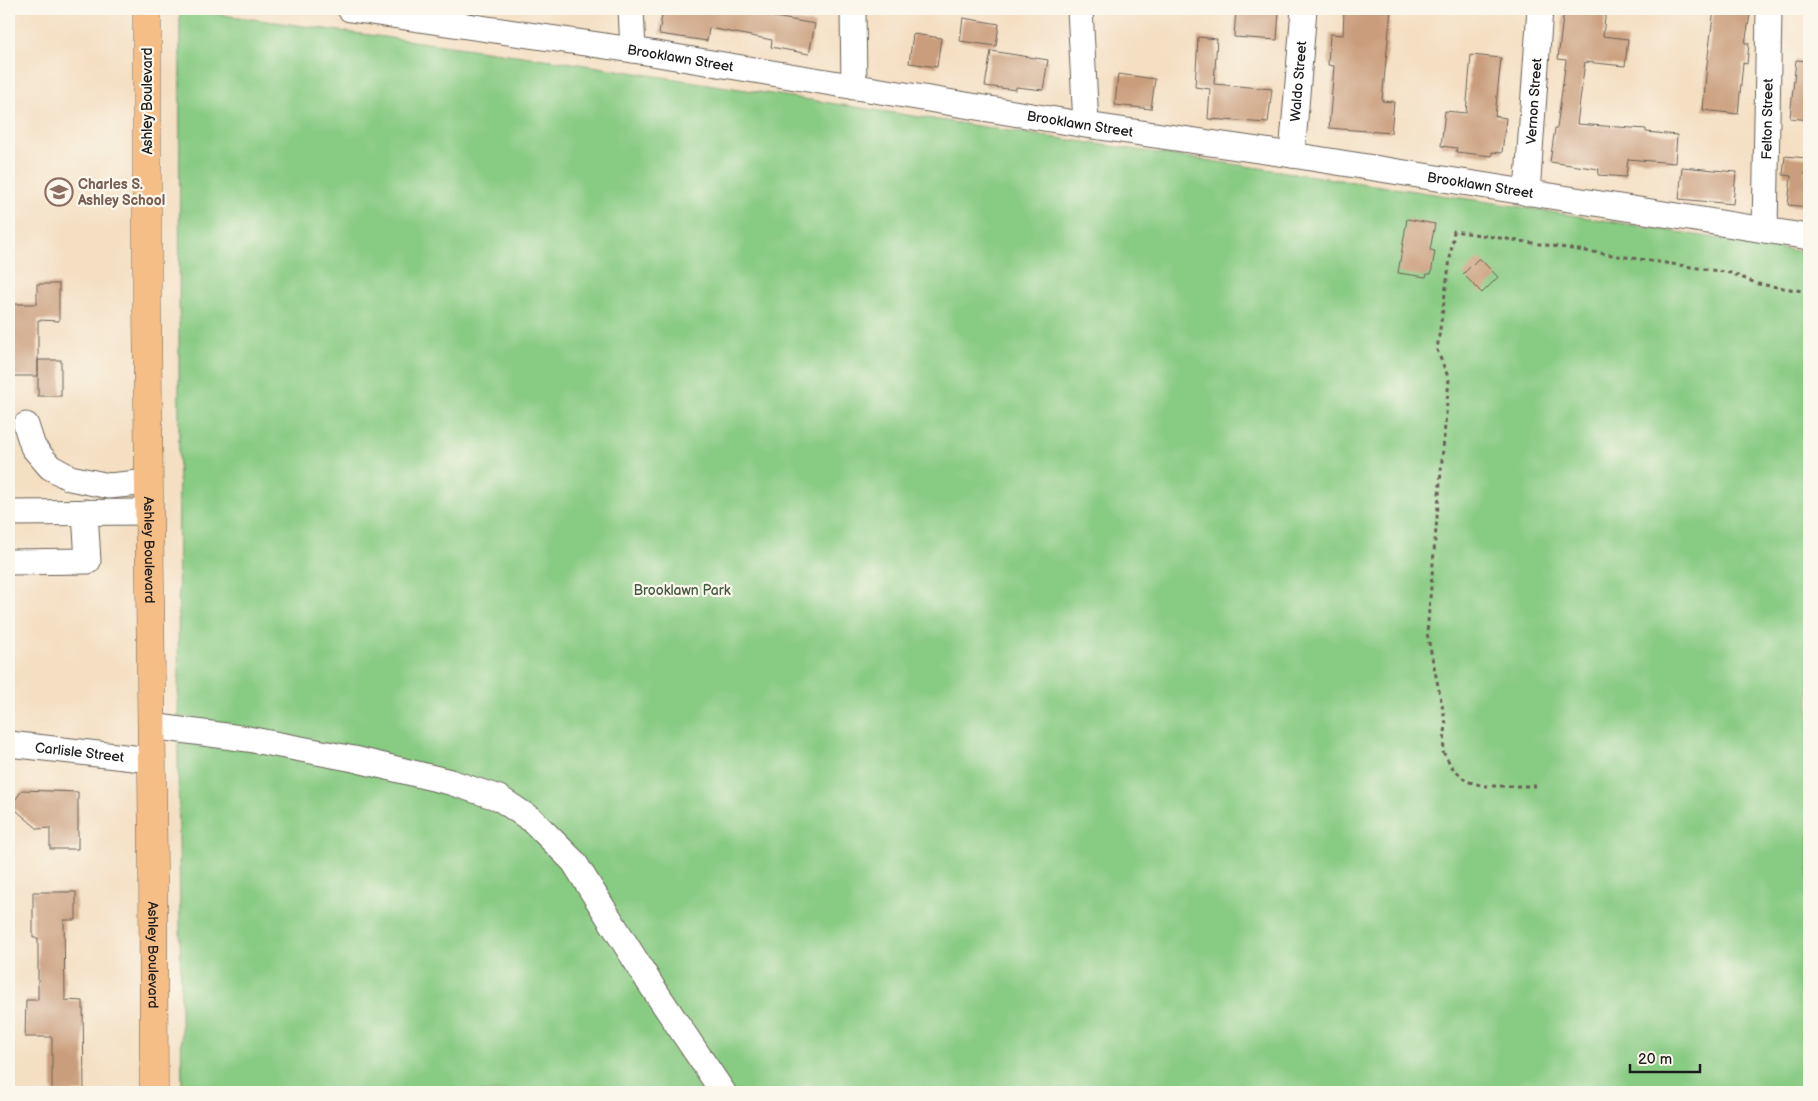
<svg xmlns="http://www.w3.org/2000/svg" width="1818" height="1101" font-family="'Balsamiq Sans',sans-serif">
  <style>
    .green { fill: #88cb83; stroke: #527450 }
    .building { fill: #ca9e7d }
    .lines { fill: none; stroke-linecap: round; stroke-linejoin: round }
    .minor-casing { stroke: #686056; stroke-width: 27 }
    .major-casing { stroke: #686056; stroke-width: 29 }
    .path { stroke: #686056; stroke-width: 3; stroke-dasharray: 4 4; stroke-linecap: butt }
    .minor { stroke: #fff; stroke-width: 25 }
    .major { stroke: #f6be87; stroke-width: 28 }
    .labels { text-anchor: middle; stroke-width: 4.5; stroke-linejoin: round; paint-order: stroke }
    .street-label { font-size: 14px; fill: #1c1c1c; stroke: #fbf7ec }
    .education-label { font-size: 14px; font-weight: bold; fill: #785e54; stroke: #fbf7ec; text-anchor: start }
    .park-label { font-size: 14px; fill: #425940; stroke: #fbf7ec }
  </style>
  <rect width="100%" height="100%" fill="#fbf7ec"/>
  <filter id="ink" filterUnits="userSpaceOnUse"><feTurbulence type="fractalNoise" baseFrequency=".02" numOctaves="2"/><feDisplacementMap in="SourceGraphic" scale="10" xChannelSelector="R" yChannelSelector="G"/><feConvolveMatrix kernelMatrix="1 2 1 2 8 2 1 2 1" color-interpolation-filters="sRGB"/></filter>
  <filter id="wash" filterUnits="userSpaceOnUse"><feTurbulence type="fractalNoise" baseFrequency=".0096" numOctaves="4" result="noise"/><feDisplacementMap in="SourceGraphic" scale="20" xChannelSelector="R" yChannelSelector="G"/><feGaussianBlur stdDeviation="1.12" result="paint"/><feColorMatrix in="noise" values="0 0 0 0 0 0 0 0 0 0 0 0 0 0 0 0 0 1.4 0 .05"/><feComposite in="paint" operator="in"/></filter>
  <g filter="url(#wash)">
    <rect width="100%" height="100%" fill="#f4dfc2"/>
    <!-- green -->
    <path class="green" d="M180 9 566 62 1016 132 1495 203 1809 253V1092H182L178 755Z"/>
    <g id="blocks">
      <!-- building -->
      <g class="building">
        <path d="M663 9H729L815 24 809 54 771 47 772 40 709 28 707 41 659 34Z"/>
        <path d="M1236 9 1279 11 1277 40 1234 37Z"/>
        <path d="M1344 9H1391L1382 101 1394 102 1391 133 1329 128 1334 66 1328 65 1330 34 1343 35Z"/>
        <path d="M1564 9H1606L1603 36 1628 39 1625 66 1585 62 1577 124 1646 129V132L1677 135 1675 163 1628 159 1626 177 1598 175 1599 169 1550 162 1555 128H1557L1566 60 1558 59Z"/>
        <path d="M1714 9H1745V14L1750 15 1745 43H1749L1747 64 1743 63 1738 114 1703 110 1707 64Z"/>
        <path d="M963 18 999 24 996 46 960 41Z"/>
        <path d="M913 34 941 38 937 67 909 63Z"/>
        <path d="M1198 37 1217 39 1214 84 1272 89 1268 123 1208 119 1210 89 1195 87Z"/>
        <path d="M991 51 1048 60 1043 90 1016 87V90L985 86Z"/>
        <path d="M1471 55 1501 58 1495 116 1506 118 1502 153 1492 152V156L1456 152 1457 148 1441 146 1445 111 1466 113Z"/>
        <path d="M1796 60 1809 61V120L1790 118Z"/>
        <path d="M1118 74 1155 79 1151 109 1115 105Z"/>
        <path d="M1785 156 1807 158 1805 175 1809 176V207L1788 205 1791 176 1783 175Z"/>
        <path d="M1682 167 1736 172 1733 204 1679 199Z"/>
        <path d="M1407 219 1435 224 1430 250 1435 251 1431 274H1427L1426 277 1398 273Z"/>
        <path d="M1479 258 1498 277 1482 293 1463 274Z"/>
        <path d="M37 284H59V321L38 320V376H9V304H37Z"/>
        <rect x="38" y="360" width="23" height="36"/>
        <path d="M22 790 78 792V849H50V828L38 829 11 806Z"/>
        <path d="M33 892H76V920H64L65 1000 83 1001 84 1092H52V1037H25L26 1000H38V938H33Z"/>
      </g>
    </g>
  </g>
  <g filter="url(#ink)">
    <use href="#blocks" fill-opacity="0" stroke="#686056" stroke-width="1"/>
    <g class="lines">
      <!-- minor casing -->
      <g class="minor-casing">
        <g id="minor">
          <path id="s1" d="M350 9 633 50 1086 125 1292 155 1809 237"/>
          <path d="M631 9 633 50"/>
          <path d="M853 9 854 87"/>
          <path d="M1080 9 1086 125"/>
          <path id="s2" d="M1292 155 1304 9"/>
          <path id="s3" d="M1527 193 1540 9"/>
          <path id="s4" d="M1765 230 1769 9"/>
          <path d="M26 425 33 447 50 467 70 478 109 486 149 482"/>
          <path d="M9 513 149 512"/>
          <path d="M9 562 88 561 85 512"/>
          <path d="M151 726 248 739 354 759 450 782 499 798 532 820 574 862 651 985 723 1092"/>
          <path id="s5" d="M9 744 151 760"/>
        </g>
      </g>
      <!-- major casing -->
      <g class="major-casing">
        <g id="major">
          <path id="s6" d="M147 9V308L153 868 154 1092"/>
        </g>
      </g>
      <!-- path -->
      <path class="path" d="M1536 786H1484L1466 781 1452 767 1443 752 1446 724 1427 633 1449 379 1437 350 1454 231 1731 273 1758 284 1809 292"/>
      <!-- minor -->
      <use href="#minor" class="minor"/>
      <!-- major -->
      <use href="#major" class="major"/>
    </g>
  </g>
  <!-- icons -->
  <defs>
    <g id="school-ring" transform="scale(1.4375)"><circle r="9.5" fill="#fbf7ec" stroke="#8d6e63" stroke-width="1.5"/><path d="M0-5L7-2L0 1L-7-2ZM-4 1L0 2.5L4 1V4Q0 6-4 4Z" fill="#8d6e63"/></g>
  </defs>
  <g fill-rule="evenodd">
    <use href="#school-ring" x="59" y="192"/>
  </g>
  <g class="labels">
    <!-- street labels -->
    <g class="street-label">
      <text dy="5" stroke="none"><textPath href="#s1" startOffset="334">Brooklawn Street</textPath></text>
      <text dy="5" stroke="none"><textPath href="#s2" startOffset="74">Waldo Street</textPath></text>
      <text transform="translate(147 101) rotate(-90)" y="5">Ashley Boulevard</text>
      <text dy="5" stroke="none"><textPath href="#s3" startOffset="92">Vernon Street</textPath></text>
      <text dy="5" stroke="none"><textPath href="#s4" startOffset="111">Felton Street</textPath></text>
      <text dy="5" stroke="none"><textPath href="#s1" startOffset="739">Brooklawn Street</textPath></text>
      <text dy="5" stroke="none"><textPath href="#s1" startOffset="1144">Brooklawn Street</textPath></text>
      <text dy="5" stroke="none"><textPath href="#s6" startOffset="541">Ashley Boulevard</textPath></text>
      <text dy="5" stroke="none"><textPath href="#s5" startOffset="71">Carlisle Street</textPath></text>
      <text dy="5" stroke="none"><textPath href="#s6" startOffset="946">Ashley Boulevard</textPath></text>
    </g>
    <!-- education labels -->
    <g class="education-label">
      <text x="78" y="189">Charles S.<tspan x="78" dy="16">Ashley School</tspan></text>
    </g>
    <!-- park labels -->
    <g class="park-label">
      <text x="682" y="595">Brooklawn Park</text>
    </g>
  </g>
  <!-- margin -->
  <rect width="1818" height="1101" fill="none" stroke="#fbf7ec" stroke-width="30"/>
  <!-- scale -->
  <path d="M1630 1064v8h70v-8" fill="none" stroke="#1c1c1c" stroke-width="2.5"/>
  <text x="1638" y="1064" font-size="15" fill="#1c1c1c" stroke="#fbf7ec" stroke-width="4" paint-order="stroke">20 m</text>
</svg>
